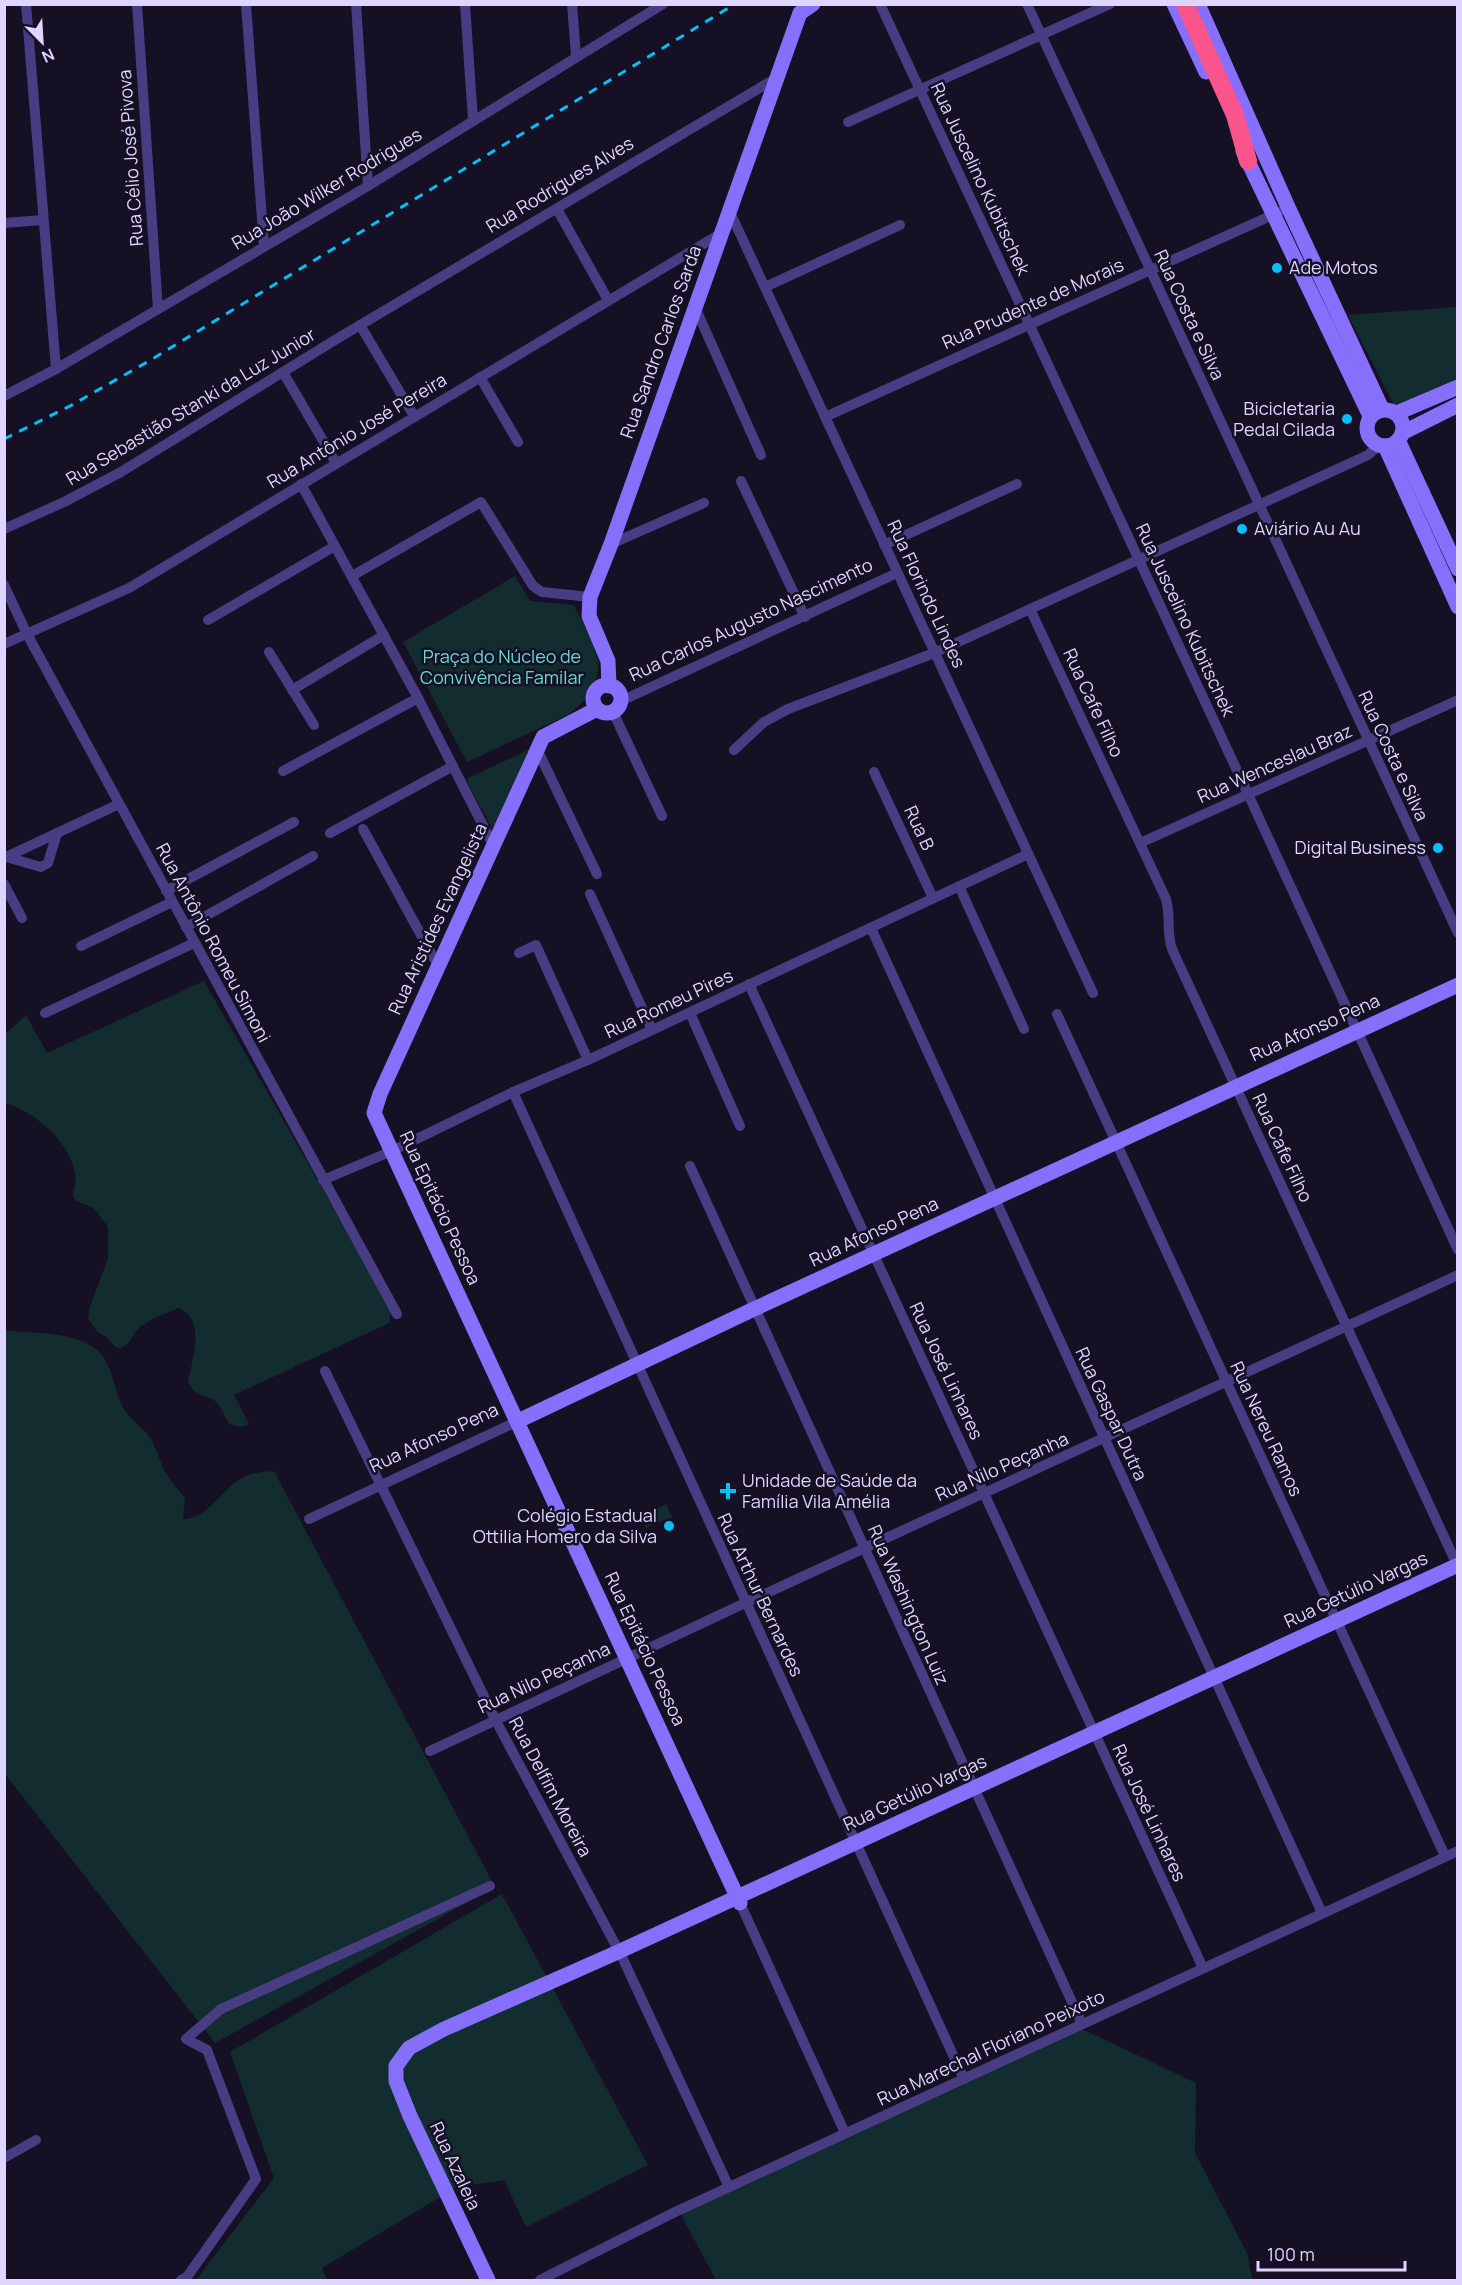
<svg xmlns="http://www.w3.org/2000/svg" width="1462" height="2285" font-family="Manrope,sans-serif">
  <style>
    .green { fill: #132c2f }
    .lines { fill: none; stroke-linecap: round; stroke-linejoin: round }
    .street { stroke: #483c83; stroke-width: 10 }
    .secondary { stroke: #856ffb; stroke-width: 15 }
    .highway { stroke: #fa548d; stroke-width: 18 }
    .rail { stroke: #07bff7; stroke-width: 3; stroke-dasharray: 9 8; stroke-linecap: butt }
    .poi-dot { fill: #07bff7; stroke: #161025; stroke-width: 2 }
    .labels { text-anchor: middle; stroke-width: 5; stroke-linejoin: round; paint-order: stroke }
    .street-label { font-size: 18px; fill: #dfd5fe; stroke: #161025 }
    .poi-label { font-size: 18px; fill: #dfd5fe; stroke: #161025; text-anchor: start }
    .park-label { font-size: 18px; fill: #62dcce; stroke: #161025 }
  </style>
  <rect width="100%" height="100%" fill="#161025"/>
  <!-- green -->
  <g class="green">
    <path d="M1457 307V386L1396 409 1348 315Z"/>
    <path d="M515 576 530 601 574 605C581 621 593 640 597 658 602 680 585 703 568 715L467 762 403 642Z"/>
    <path d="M528 750 496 823 493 827 491 826 468 784V778Z"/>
    <path d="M204 981 391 1309 389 1323 234 1395 249 1424 495 1887 215 2043 5 1774V1330C32 1334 64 1331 90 1345 116 1360 111 1390 126 1412 132 1421 142 1427 148 1435 157 1447 159 1461 166 1473 171 1482 179 1490 185 1498L183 1519C205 1520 221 1492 237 1481 248 1473 260 1472 274 1471L249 1424 242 1427 231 1425C224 1418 222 1406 214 1400 203 1394 191 1394 188 1380 193 1360 206 1316 178 1308 165 1314 149 1319 139 1328 131 1335 131 1346 119 1348L114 1346 108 1338 97 1331 88 1319 90 1307 108 1258V1227L94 1208 76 1201 73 1197C73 1189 77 1182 75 1174 70 1141 35 1112 5 1103V1034L26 1015 47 1053Z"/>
    <path d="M666 1504 672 1517 646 1528 641 1516Z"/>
    <path d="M502 1894 648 2165 526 2227 504 2180 457 2187 322 2268 327 2280H196L274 2178 230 2052Z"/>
    <path d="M1080 2028 1196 2083 1195 2153 1248 2255 1252 2280H716L680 2213Z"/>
  </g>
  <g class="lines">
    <!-- street -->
    <g class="street">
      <path d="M26 4 56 369"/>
      <path d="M137 4 158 309"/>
      <path d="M246 4 264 246"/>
      <path d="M356 4 368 186"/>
      <path d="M465 4 473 120"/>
      <path d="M572 4 576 56"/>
      <path d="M880 4 1248 794 1458 1250"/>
      <path d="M1027 4 1458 933"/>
      <path d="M848 122 1110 4"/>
      <path d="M557 209 608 300"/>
      <path d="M729 210 1093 993"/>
      <path d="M4 223 43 220"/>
      <path d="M765 287 900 225"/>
      <path d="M695 307 761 455"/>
      <path d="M360 325 414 416"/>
      <path d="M283 372 336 463"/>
      <path d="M480 377 518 442"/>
      <path d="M4 396 56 369 368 186 663 4"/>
      <path d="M825 417 1279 212"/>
      <path d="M741 481 805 617"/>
      <path d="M301 484 418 698 493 845"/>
      <path d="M4 529 64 502 121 472 335 340 778 77"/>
      <path d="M611 544 704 503"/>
      <path d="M884 545 1017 484"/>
      <path d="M352 576 481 502 533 586 542 592 590 597"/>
      <path d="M4 585 27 634 397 1314"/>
      <path d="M1030 609 1166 899C1171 916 1166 932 1172 949L1458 1567"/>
      <path d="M208 620 335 546"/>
      <path d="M4 644 129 588 720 234"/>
      <path d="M269 652 314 725"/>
      <path d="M292 690 384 635"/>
      <path d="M621 701 897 573"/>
      <path d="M613 712 662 816"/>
      <path d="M537 749 597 874"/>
      <path d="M734 750 764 722 788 709 934 653 1368 455 1379 445"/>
      <path d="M283 771 418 698"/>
      <path d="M874 772 933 898"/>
      <path d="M363 829 438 966"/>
      <path d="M330 833 453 766"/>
      <path d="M1140 843 1458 700"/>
      <path d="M6 857 41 867 48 863 57 833"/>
      <path d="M4 858 119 804"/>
      <path d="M4 884 22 918"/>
      <path d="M959 886 1024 1029"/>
      <path d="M166 891 294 822"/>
      <path d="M590 894 652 1030"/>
      <path d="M186 927 313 856"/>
      <path d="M871 928 1322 1913"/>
      <path d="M81 946 172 902"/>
      <path d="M519 953 536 945 588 1060"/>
      <path d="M749 984 1203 1968"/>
      <path d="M45 1013 194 943"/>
      <path d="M690 1013 740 1126"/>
      <path d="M1057 1014 1445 1856"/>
      <path d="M513 1092 964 2079"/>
      <path d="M690 1166 1082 2024"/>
      <path d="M323 1180 392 1151 513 1092 588 1060 1028 854"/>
      <path d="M325 1371 495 1719 622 1957 729 2187"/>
      <path d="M309 1519 518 1421"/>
      <path d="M430 1751 745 1603 1458 1275"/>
      <path d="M740 1903 845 2133"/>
      <path d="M4 2158 36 2140"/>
      <path d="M181 2280 187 2277 256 2179 207 2050 186 2039 221 2009 490 1886"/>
      <path d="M540 2280 675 2212 1458 1851"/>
    </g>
    <!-- secondary -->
    <g class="secondary">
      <path d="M1174 4 1206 72"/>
      <path d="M1198 4 1288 207 1382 409"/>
      <path d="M1243 151 1370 416"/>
      <circle cx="1385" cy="428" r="18"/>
      <path d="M1397 413 1458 387"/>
      <path d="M1402 433 1458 405"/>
      <path d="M1398 440 1458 569"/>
      <path d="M1385 446 1458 607"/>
      <circle cx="607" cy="699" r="14"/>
      <path d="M609 686 608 661 589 616 590 597 611 544 800 13 813 4"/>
      <path d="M597 709 543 737 380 1094 374 1113 740 1903"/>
      <path d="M518 1421 754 1309 1458 985"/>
      <path d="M488 2280 410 2116 396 2081V2066L409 2048 444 2029 618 1952 1458 1565"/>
    </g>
    <!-- highway -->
    <path class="highway" d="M1185 4 1235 115 1248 161"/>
    <!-- rail -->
    <path class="rail" d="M4 439 70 406 149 361 735 4"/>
  </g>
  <!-- markers -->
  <g class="poi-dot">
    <circle cx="1277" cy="268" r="6"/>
    <circle cx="1347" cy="419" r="6"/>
    <circle cx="1242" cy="529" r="6"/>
    <circle cx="1438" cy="848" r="6"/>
    <path d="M725 1482h6v6h6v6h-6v6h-6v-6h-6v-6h6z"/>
    <circle cx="669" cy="1526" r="6"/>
  </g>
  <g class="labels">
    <!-- street labels -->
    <g class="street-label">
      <text transform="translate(131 158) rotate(-94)" y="6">Rua Célio José Pivova</text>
      <text transform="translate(980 179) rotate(65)" y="6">Rua Juscelino Kubitschek</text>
      <text transform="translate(560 185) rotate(-31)" y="6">Rua Rodrigues Alves</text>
      <text transform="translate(327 189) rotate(-31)" y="6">Rua João Wilker Rodrigues</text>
      <text transform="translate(1033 304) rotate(-24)" y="6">Rua Prudente de Morais</text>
      <text transform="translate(1189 315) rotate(65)" y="6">Rua Costa e Silva</text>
      <text transform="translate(661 342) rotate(-70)" y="6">Rua Sandro Carlos Sarda</text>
      <text transform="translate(191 407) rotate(-31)" y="6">Rua Sebastião Stanki da Luz Junior</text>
      <text transform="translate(357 431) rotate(-31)" y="6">Rua Antônio José Pereira</text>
      <text transform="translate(926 594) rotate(65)" y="6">Rua Florindo Lindes</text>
      <text transform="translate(751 620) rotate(-25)" y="6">Rua Carlos Augusto Nascimento</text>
      <text transform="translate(1185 620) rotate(65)" y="6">Rua Juscelino Kubitschek</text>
      <text transform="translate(1093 703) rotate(65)" y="6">Rua Cafe Filho</text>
      <text transform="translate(1393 756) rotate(65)" y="6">Rua Costa e Silva</text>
      <text transform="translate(1275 764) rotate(-24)" y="6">Rua Wenceslau Braz</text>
      <text transform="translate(919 828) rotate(65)" y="6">Rua B</text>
      <text transform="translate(438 919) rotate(-65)" y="6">Rua Aristides Evangelista</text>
      <text transform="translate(213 943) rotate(62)" y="6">Rua Antônio Romeu Simoni</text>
      <text transform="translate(669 1004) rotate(-25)" y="6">Rua Romeu Pires</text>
      <text transform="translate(1315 1028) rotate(-24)" y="6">Rua Afonso Pena</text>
      <text transform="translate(1282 1148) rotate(65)" y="6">Rua Cafe Filho</text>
      <text transform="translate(440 1208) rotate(65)" y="6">Rua Epitácio Pessoa</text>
      <text transform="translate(874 1232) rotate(-25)" y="6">Rua Afonso Pena</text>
      <text transform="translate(946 1371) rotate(65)" y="6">Rua José Linhares</text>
      <text transform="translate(1111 1414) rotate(65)" y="6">Rua Gaspar Dutra</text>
      <text transform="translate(1266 1429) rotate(65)" y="6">Rua Nereu Ramos</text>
      <text transform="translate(434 1438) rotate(-25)" y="6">Rua Afonso Pena</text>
      <text transform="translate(1002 1467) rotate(-24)" y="6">Rua Nilo Peçanha</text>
      <text transform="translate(1356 1590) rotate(-25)" y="6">Rua Getúlio Vargas</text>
      <text transform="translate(760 1595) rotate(65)" y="6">Rua Arthur Bernardes</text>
      <text transform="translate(908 1605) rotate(66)" y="6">Rua Washington Luiz</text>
      <text transform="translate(645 1649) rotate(65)" y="6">Rua Epitácio Pessoa</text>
      <text transform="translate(544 1678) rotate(-25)" y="6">Rua Nilo Peçanha</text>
      <text transform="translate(550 1787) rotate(62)" y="6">Rua Delfim Moreira</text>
      <text transform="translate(915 1793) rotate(-25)" y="6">Rua Getúlio Vargas</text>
      <text transform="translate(1149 1813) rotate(65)" y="6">Rua José Linhares</text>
      <text transform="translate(991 2048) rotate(-25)" y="6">Rua Marechal Floriano Peixoto</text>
      <text transform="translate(455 2166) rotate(65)" y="6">Rua Azaleia</text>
    </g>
    <!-- poi labels -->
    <g class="poi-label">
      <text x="1289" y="274">Ade Motos</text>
      <text x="1335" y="415" text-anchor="end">Bicicletaria<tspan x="1335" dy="21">Pedal Cilada</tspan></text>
      <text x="1254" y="535">Aviário Au Au</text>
      <text x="1426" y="854" text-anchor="end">Digital Business</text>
      <text x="742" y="1487">Unidade de Saúde da<tspan x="742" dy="21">Família Vila Amélia</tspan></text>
      <text x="657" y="1522" text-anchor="end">Colégio Estadual<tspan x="657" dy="21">Ottilia Homero da Silva</tspan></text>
    </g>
    <!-- park labels -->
    <g class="park-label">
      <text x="502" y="663">Praça do Núcleo de<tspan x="502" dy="21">Convivência Familar</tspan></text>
    </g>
  </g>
  <!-- border -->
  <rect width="1462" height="2285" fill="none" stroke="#dfd5fe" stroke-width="12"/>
  <!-- north arrow -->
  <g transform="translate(42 42) rotate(156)" stroke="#161025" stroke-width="4.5" paint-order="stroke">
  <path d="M0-4.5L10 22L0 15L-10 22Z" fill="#dfd5fe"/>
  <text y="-9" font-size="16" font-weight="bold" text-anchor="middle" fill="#dfd5fe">N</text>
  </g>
  <!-- scale -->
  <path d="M1258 2261v9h147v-9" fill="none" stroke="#dfd5fe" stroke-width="3"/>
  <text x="1267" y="2261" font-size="18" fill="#dfd5fe" stroke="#161025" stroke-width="4.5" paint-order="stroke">100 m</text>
</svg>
